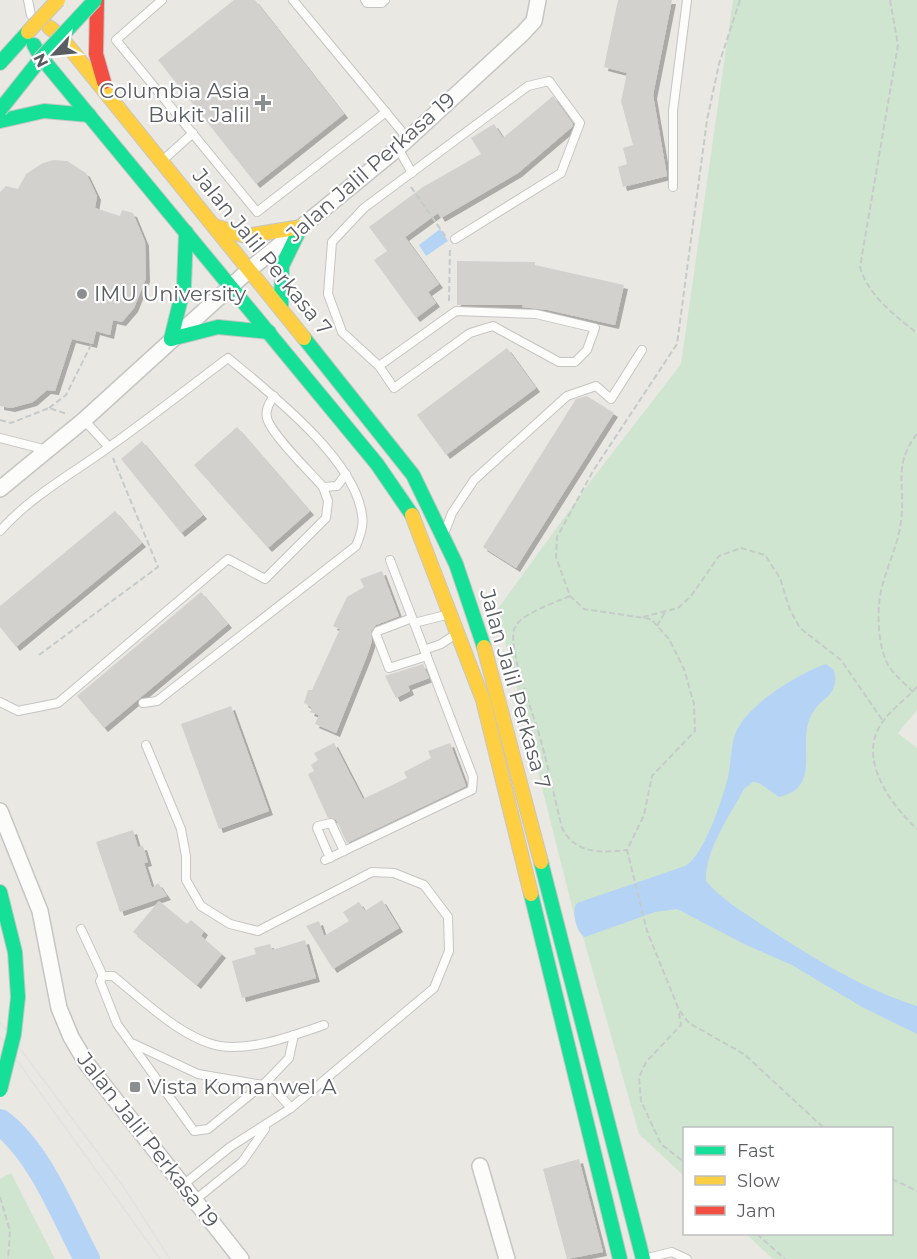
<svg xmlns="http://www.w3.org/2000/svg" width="917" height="1259" font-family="Montserrat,sans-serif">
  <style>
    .green { fill: #d0e5d0 }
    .water { fill: #b5d4f5 }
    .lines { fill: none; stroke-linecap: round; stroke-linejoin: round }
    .river { stroke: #b5d4f5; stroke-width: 26 }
    .building { fill: #d2d1ce; filter: url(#shadow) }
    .lane-casing { stroke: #c5c5c4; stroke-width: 10 }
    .street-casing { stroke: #c5c5c4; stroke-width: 18 }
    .fast-casing { stroke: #c6c6c5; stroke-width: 16 }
    .slow-casing { stroke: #c6c6c5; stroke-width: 16 }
    .jam-casing { stroke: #c6c6c5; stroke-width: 16 }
    .path { stroke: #c6cbc9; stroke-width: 2; stroke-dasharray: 6 3; stroke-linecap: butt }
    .lane { stroke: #fcfcfb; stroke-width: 8 }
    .street { stroke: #fcfcfb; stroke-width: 15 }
    .fast { stroke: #16e098; stroke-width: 14 }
    .slow { stroke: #ffcf43; stroke-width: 14 }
    .jam { stroke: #f24e42; stroke-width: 14 }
    .tram { stroke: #e2e2e1; stroke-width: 1.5 }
    .fast-bridge-casing { stroke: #c6c6c5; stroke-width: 16; stroke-linecap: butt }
    .slow-bridge-casing { stroke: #c6c6c5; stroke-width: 16; stroke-linecap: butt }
    .fast-bridge { stroke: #16e098; stroke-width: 14 }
    .slow-bridge { stroke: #ffcf43; stroke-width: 14 }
    .poi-dot { fill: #8b8d8e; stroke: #fff; stroke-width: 2 }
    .labels { text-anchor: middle; stroke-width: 4.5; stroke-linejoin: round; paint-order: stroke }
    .poi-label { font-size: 21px; fill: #595c61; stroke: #fff; text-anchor: start }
    .street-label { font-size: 21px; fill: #595c61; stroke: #fff }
  </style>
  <defs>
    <filter id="shadow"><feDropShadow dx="4" dy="4" stdDeviation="0" flood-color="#0004"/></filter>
  </defs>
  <rect width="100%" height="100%" fill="#e9e8e3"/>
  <!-- green -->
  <g class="green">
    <path d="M733 0H917V710L898 733 917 748V1259H773L746 1234H892V1128H684V1176L639 1134 583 937 578 930 497 610 590 482 681 364Z"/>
    <path d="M11 1173 55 1259H0V1179Z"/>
  </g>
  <!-- water -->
  <g class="water">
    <path d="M440 229 448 241 426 256 419 245Z"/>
    <path d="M826 664 834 670C841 698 818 696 809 720 799 748 821 788 779 797L759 783 753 782 744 789C730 816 705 849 706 881 721 899 742 911 761 924 810 956 861 988 917 1006V1034L862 1007 792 965 746 945 677 909 655 912 585 937C576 932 571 911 577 903L685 866C704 857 725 793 729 772 731 760 731 743 736 732 747 705 799 673 826 664Z"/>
  </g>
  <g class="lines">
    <!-- river -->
    <path class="river" d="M0 1122C40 1152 64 1216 87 1259"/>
  </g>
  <!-- building -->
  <g class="building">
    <path d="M234 0H255L344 114 256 184 158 60Z"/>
    <path d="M618 0H672L653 95 667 176 623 187 618 167 627 164 623 148 633 145 621 101 627 73 604 67Z"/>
    <path d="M553 96 573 124 572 127 518 173 441 218 438 213 405 237 439 284 428 292 436 303 416 318 374 260 387 251 369 227 423 187 481 154 471 138 494 124 503 138Z"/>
    <path d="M54 160 67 161 86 173 97 196 95 208 120 216 122 210 133 213 145 242 146 278 134 308 122 322 113 320 110 335 96 331 93 344 72 339 55 391 47 390 33 402 11 408 0 406V192L6 186 18 189 26 174 43 163Z"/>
    <path d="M457 261 535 262V265L624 285 615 325 548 310 522 307 523 305H457Z"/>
    <path d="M507 348 536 388 446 455 417 415Z"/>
    <path d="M587 396 614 413 516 568 483 547 576 399Z"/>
    <path d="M237 427 310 511 268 548 194 465Z"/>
    <path d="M142 441 203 515 181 533 121 459Z"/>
    <path d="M115 511 142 543 16 647 0 627V606Z"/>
    <path d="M382 571 399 616 376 625 371 631 372 641 367 656 336 733 315 724 319 715 310 712 312 708 304 703 308 690H312L340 629 333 626 347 597 364 587 360 579Z"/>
    <path d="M201 592 228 624 104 728 77 696Z"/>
    <path d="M423 664 429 678 408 686 410 691 396 698 385 676Z"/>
    <path d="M231 706 269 811 219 829 181 724Z"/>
    <path d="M334 743 363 799 407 778 404 772 431 758 428 751 450 743 466 786 347 843 336 820 328 818 308 774 314 771 311 765 318 760 314 753Z"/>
    <path d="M133 830 138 847 143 846 148 862 144 863 152 888 158 883 167 896 120 912 96 842Z"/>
    <path d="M382 900 399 928 333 969 306 926 319 921 324 936 349 921 343 912 359 902 365 911Z"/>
    <path d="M159 901 187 924 191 920 204 931 201 936 222 954 197 985 133 932Z"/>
    <path d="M305 940 316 978 242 998 232 961 256 954 254 948 270 944 272 950Z"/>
    <path d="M579 1159 603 1252 567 1259 543 1169Z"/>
  </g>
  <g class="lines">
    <!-- lane casing -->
    <g class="lane-casing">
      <g id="lane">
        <path d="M28 0 31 15"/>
        <path d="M162 0 116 40 257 212 386 112"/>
        <path d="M293 0 408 139"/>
        <path d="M365 0 367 3H382L385 0"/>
        <path d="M398 148 412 173"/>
        <path d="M163 160 193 133"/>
        <path d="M673 187V111L687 0"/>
        <path d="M379 366 456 311 536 314 595 328 587 350 575 362H559L493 326 470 333 394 388 379 366 342 332 328 294 332 242 364 208 528 86 549 81 580 123 561 173 455 239"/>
        <path d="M274 396C270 402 265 409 267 418 271 434 310 472 323 487L337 486 346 474"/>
        <path d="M84 420 109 447"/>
        <path d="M0 438 47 450"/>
        <path d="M446 529 452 513 474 480 567 396 596 386 611 399 642 350"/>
        <path d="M0 531C31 496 72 474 109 447 150 418 188 388 228 358 270 393 355 459 362 515 364 526 360 536 356 546L157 701 143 703"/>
        <path d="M412 618 378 631 376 634 389 668 427 656"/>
        <path d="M414 623 450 614"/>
        <path d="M424 650 441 644 456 634"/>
        <path d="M0 702 18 711 58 703 228 559 265 579 326 518 328 501 323 487"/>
        <path d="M146 745 181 829 186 856V880L201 906 230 924 258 931 372 872 394 873 424 885 448 917 449 951 434 988 291 1108 230 1147 183 1185"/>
        <path d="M330 858 317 828 318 826 331 823 344 851"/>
        <path d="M325 860 472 790 473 777 390 560"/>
        <path d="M81 929 103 976"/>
        <path d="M134 1044 198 1074 263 1085"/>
        <path d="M267 1081 289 1058 294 1035"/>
        <path d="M291 1108 267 1081 208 1129 194 1131 117 1024 100 981 103 976H113C142 999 182 1039 220 1046 254 1051 293 1035 324 1025"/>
        <path d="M195 1200 242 1162 265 1129"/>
        <path d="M643 1259 672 1252 687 1259"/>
      </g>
    </g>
    <!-- street casing -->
    <g class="street-casing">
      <g id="street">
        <path d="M0 489 84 420 249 270 398 148 523 33 534 21 538 0"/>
        <path d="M0 811 40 911 59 1008 71 1037 87 1064 241 1259"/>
        <path d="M480 1166 507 1259"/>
      </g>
    </g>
    <!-- fast casing -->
    <g class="fast-casing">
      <g id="fast">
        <path d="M34 45 40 56 377 464 412 515"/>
        <path d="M0 63 28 32"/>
        <path d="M0 121 44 111 89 115"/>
        <path d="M281 309 282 266 301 227"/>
        <path d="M304 338 413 475 456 564 484 647"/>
        <path d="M171 339 184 286 186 232"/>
        <path d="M171 339 218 327 269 332"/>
        <path d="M541 862 643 1259"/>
        <path d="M0 892 15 952 18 997"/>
        <path d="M531 894 620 1259"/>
      </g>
    </g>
    <!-- slow casing -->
    <g class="slow-casing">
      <g id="slow">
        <path d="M49 27 60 36 304 338"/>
        <path d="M214 226 246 236 301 227"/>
        <path d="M412 515 483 700 531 894"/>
        <path d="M484 647 541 862"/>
      </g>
    </g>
    <!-- jam casing -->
    <g class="jam-casing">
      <path id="jam" d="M97 0 96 54 104 82"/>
    </g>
    <!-- path -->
    <g class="path">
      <path d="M740 0 719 64 707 120 677 344 593 471 557 537 556 557 566 585 570 596 584 609 651 619 669 639 684 669 694 704 695 731 652 776 644 815 627 850 647 931 679 1010 689 1023 744 1054 824 1128"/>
      <path d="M890 0 898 45 860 267C868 295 894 315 917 333"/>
      <path d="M411 187 446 237"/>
      <path d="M449 301 450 247"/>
      <path d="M49 408 66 395 91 345"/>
      <path d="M0 420 11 423 49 408 67 414"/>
      <path d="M570 596C556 602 521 614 515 627 506 645 533 713 539 734 548 765 554 796 562 828 575 854 601 853 627 850"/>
      <path d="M643 617 678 608 691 596 719 556 741 548 765 555 780 578 790 610 800 628 841 660 883 721"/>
      <path d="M657 626 665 612"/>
      <path d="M39 655 158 567 113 458"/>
      <path d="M917 687C907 698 893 708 884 720 855 756 890 804 917 829"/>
      <path d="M913 692C906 684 896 677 890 668 878 650 877 617 880 596 884 572 898 547 901 521 906 485 892 466 917 434"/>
      <path d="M679 1013 681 1025 646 1062 639 1077 641 1101 661 1144 684 1162"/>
      <path d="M892 1179 917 1191"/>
      <path d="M0 1197 10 1231 8 1259"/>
      <path d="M757 1234 785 1259"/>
    </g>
    <!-- lane -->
    <use href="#lane" class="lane"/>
    <!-- street -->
    <use href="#street" class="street"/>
    <!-- fast -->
    <use href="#fast" class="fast"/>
    <!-- slow -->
    <use href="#slow" class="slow"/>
    <!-- jam -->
    <use href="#jam" class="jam"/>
    <!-- tram -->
    <g class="tram">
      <path d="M0 1022 125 1189 170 1259"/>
      <path d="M0 1037 160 1259"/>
    </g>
    <!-- fast-bridge casing -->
    <g class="fast-bridge-casing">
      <g id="fast-bridge">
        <path d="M0 110 42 57 95 0"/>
        <path d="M0 1090 14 1034 18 997"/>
      </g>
    </g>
    <!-- slow-bridge casing -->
    <g class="slow-bridge-casing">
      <path id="slow-bridge" d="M28 32 58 0"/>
    </g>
    <!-- fast-bridge -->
    <use href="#fast-bridge" class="fast-bridge"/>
    <!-- slow-bridge -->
    <use href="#slow-bridge" class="slow-bridge"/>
  </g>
  <!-- markers -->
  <g class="poi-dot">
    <path d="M260 94h6v6h6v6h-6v6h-6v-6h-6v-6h6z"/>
    <circle cx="82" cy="294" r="6"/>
    <rect x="129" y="1081" width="12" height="12" rx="3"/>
  </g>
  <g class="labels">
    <!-- poi labels -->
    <g class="poi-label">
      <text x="250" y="98" text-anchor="end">Columbia Asia<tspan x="250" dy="24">Bukit Jalil</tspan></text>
      <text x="94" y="301">IMU University</text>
      <text x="147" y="1094">Vista Komanwel A</text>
    </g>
    <!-- street labels -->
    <g class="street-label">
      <text transform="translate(371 167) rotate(-41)" y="7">Jalan Jalil Perkasa 19</text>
      <text transform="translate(262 252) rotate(51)" y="7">Jalan Jalil Perkasa 7</text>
      <text transform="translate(515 689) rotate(74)" y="7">Jalan Jalil Perkasa 7</text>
      <text transform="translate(148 1140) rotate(52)" y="7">Jalan Jalil Perkasa 19</text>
    </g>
  </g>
  <!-- legend -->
  <rect x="683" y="1127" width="210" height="108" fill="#ffffff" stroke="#bdbec0" stroke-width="1.5"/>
  <rect x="695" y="1146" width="30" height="9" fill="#16e098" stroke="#bdbec0" stroke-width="1.5"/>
  <text x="737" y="1157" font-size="18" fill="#595c61">Fast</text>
  <rect x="695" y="1176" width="30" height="9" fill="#ffcf43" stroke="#bdbec0" stroke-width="1.5"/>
  <text x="737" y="1187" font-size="18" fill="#595c61">Slow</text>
  <rect x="695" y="1206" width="30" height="9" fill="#f24e42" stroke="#bdbec0" stroke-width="1.5"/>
  <text x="737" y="1217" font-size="18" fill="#595c61">Jam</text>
  <!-- north arrow -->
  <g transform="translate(54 54) rotate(244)" stroke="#ffffff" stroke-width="4.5" paint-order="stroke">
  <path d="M0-4.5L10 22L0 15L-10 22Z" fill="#595c61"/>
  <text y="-9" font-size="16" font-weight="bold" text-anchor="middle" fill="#595c61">N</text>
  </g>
</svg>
